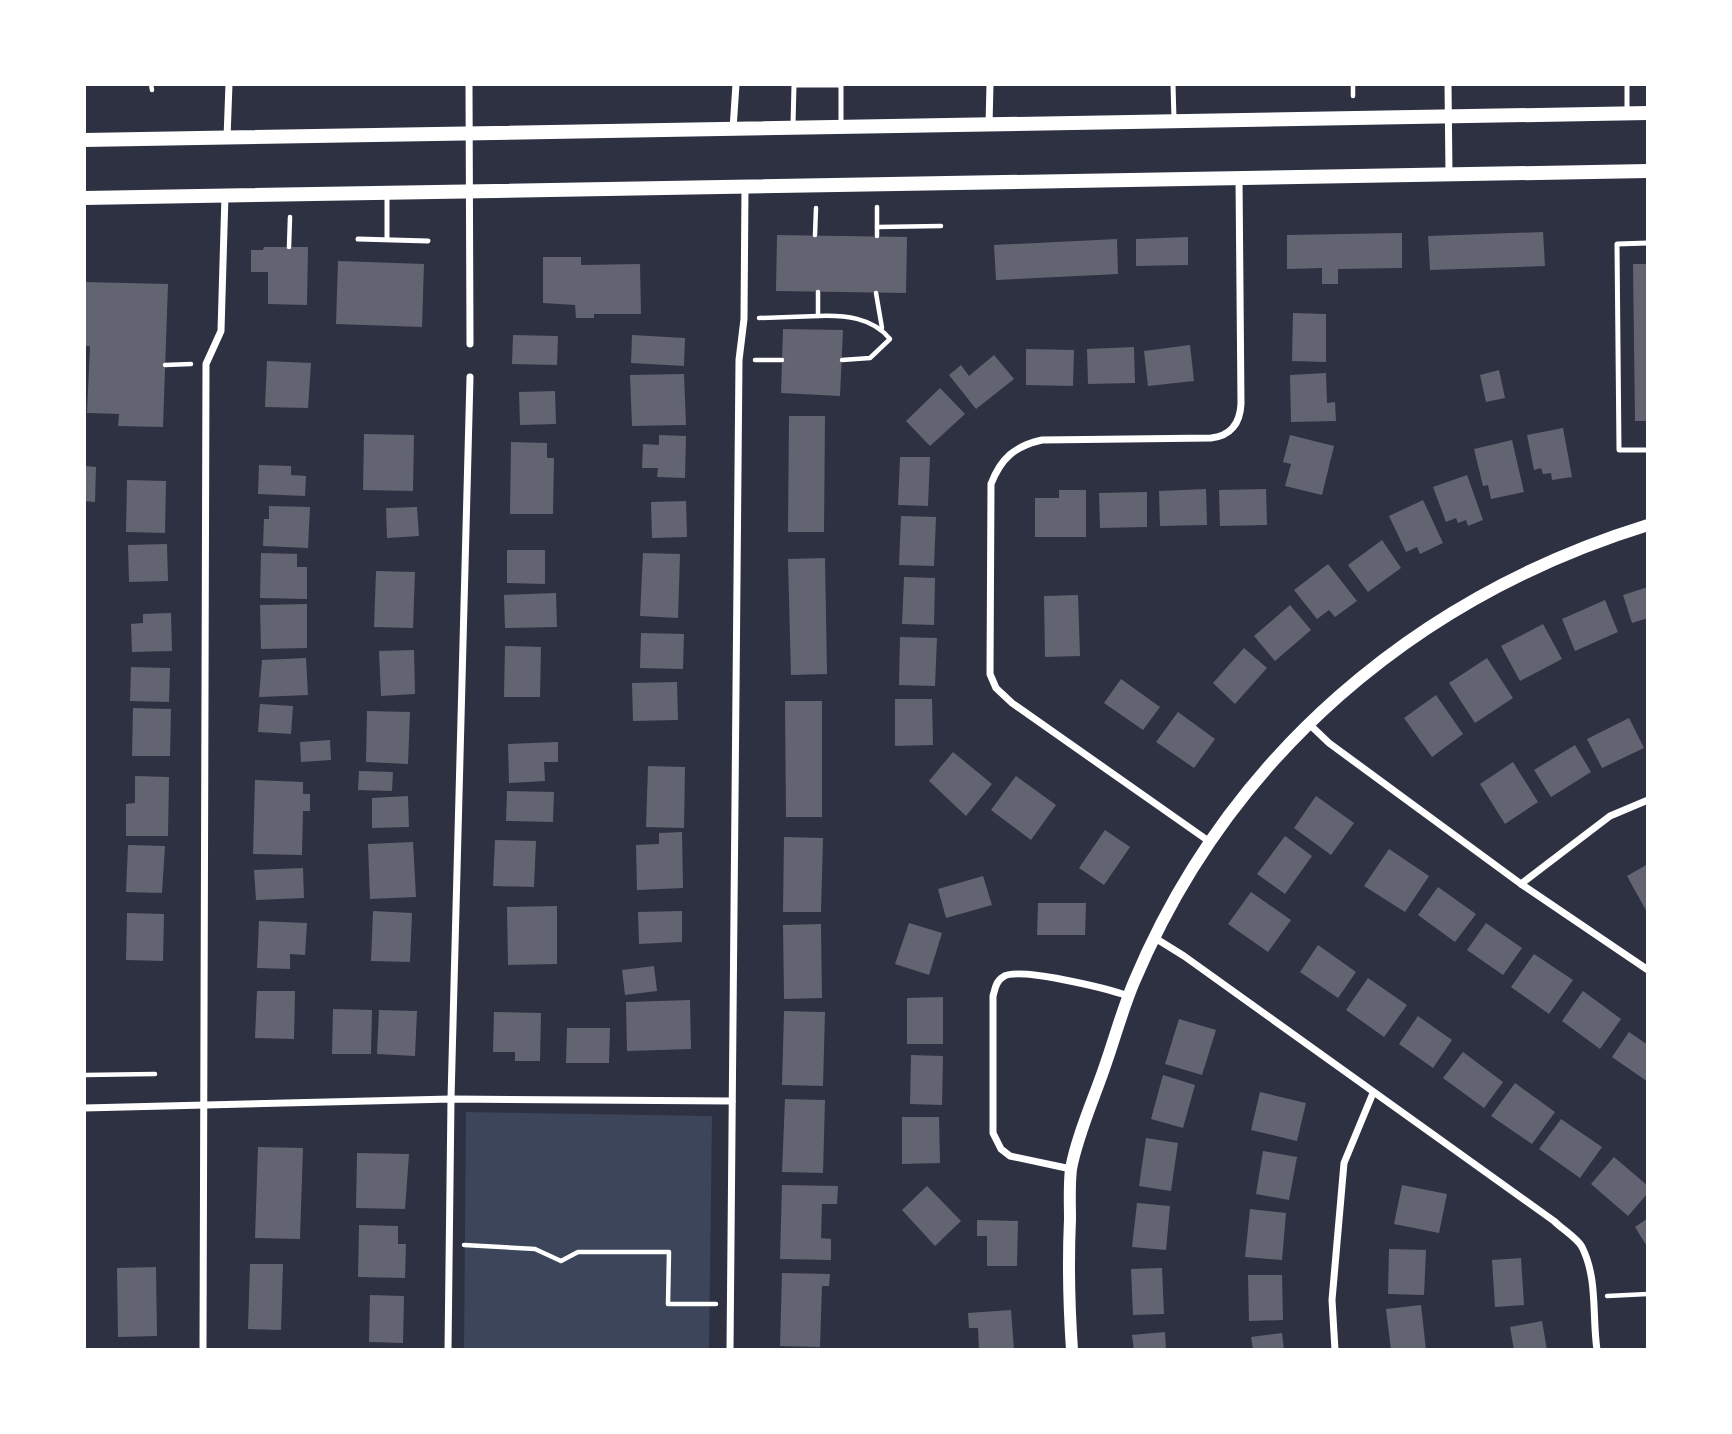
<svg xmlns="http://www.w3.org/2000/svg" width="1732" height="1434" font-family="Poppins,sans-serif">
  <style>
    .green { fill: #3c4559 }
    .building { fill: #626471 }
    .lines { fill: none; stroke-linecap: round; stroke-linejoin: round }
    .path { stroke: #fff; stroke-width: 4.5 }
    .service { stroke: #fff; stroke-width: 5 }
    .minor { stroke: #fff; stroke-width: 7 }
    .tertiary { stroke: #fff; stroke-width: 12 }
    .secondary { stroke: #fff; stroke-width: 14 }
  </style>
  <rect width="100%" height="100%" fill="#2d3142"/>
  <!-- green -->
  <path class="green" d="M466 1112 712 1116 709 1350H464Z"/>
  <!-- building -->
  <g class="building">
    <path d="M1543 232 1545 266 1430 270 1428 236Z"/>
    <path d="M1402 233V268L1338 269V284H1322V268L1287 269V235Z"/>
    <path d="M777 235 907 237 906 293 776 291Z"/>
    <path d="M1188 237V265L1136 266V239Z"/>
    <path d="M1117 239 1118 274 996 280 994 245Z"/>
    <path d="M264 247H308L307 305 268 304V272H251V250H263Z"/>
    <path d="M543 257H581V265L640 264 641 314H594V318H576L575 305 543 303Z"/>
    <path d="M338 261 424 264 422 327 336 324Z"/>
    <path d="M1633 264H1648V421H1635Z"/>
    <path d="M84 282 168 284 163 427 118 426 119 414 87 413 90 346H84Z"/>
    <path d="M1293 313 1326 314V362L1292 361Z"/>
    <path d="M783 329 843 330 840 396 781 393Z"/>
    <path d="M513 335 558 336 557 365 512 364Z"/>
    <path d="M632 335 685 338 684 366 631 363Z"/>
    <path d="M1190 345 1194 381 1148 386 1144 351Z"/>
    <path d="M1134 347 1135 383 1088 384 1087 349Z"/>
    <path d="M1026 349 1074 350 1073 386 1026 385Z"/>
    <path d="M994 355 1014 379 976 409 949 375 961 365 969 376Z"/>
    <path d="M267 361 311 363 308 408 265 407Z"/>
    <path d="M1499 370 1505 398 1486 402 1480 375Z"/>
    <path d="M1326 373 1327 403 1335 402 1336 421 1291 422 1290 375Z"/>
    <path d="M684 374 686 425 632 426 630 375Z"/>
    <path d="M940 388 965 414 930 446 906 421Z"/>
    <path d="M555 391 556 424 520 425 519 392Z"/>
    <path d="M789 416H825L824 532H788Z"/>
    <path d="M1563 428 1572 477 1552 480 1551 473 1543 474 1541 468 1534 470 1527 435Z"/>
    <path d="M364 434 414 435 413 491 363 490Z"/>
    <path d="M659 435 686 436 685 478 657 477 658 468H642L643 444 659 445Z"/>
    <path d="M1290 435 1334 446 1322 495 1285 486 1291 464 1283 462Z"/>
    <path d="M1512 440 1524 492 1491 499 1488 485 1483 486 1474 449Z"/>
    <path d="M511 442 547 443V458H554L553 514H510Z"/>
    <path d="M900 457H930L928 506 898 505Z"/>
    <path d="M259 465 291 466V475L306 476 305 496 258 494Z"/>
    <path d="M84 466 96 467 95 502 84 501Z"/>
    <path d="M1467 475 1483 520 1468 526 1466 520 1458 523 1456 518 1446 522 1433 487Z"/>
    <path d="M127 480 166 481 165 533 126 532Z"/>
    <path d="M1206 489 1207 525 1160 526 1159 491Z"/>
    <path d="M1266 489 1267 525 1220 526 1219 490Z"/>
    <path d="M1059 490H1086V537H1035V498H1059Z"/>
    <path d="M1147 492V527L1100 528 1099 493Z"/>
    <path d="M1423 500 1443 543 1420 554 1417 547 1406 552 1389 516Z"/>
    <path d="M686 501 687 537 652 538 651 502Z"/>
    <path d="M269 506 310 507 308 548 263 546 264 519H269Z"/>
    <path d="M417 507 419 536 387 538 386 508Z"/>
    <path d="M901 516 936 517 934 566 899 565Z"/>
    <path d="M1382 540 1401 568 1368 592 1348 565Z"/>
    <path d="M167 544 168 581 129 582 128 545Z"/>
    <path d="M507 550H545V584L507 583Z"/>
    <path d="M261 553 297 554V567H307V599L260 598Z"/>
    <path d="M643 553 680 554 678 618 640 616Z"/>
    <path d="M825 558 827 674 791 675 788 559Z"/>
    <path d="M1328 564 1357 601 1335 617 1329 610 1317 619 1294 590Z"/>
    <path d="M376 571 415 572 413 628 374 627Z"/>
    <path d="M904 577 935 578 934 625 902 624Z"/>
    <path d="M1648 587V618L1632 623 1623 595Z"/>
    <path d="M556 593 557 627 505 628 504 595Z"/>
    <path d="M1078 595 1080 656 1045 657 1044 596Z"/>
    <path d="M1605 600 1618 632 1575 651 1562 619Z"/>
    <path d="M307 604V648L261 649 260 605Z"/>
    <path d="M1290 605 1311 630 1275 661 1254 636Z"/>
    <path d="M171 613 172 651 132 652 131 624 143 623V614Z"/>
    <path d="M1543 624 1562 659 1520 681 1501 646Z"/>
    <path d="M641 633 684 634 683 669 640 668Z"/>
    <path d="M900 637 937 638 935 686 899 685Z"/>
    <path d="M505 646 541 647 540 697H504Z"/>
    <path d="M1244 648 1267 668 1235 704 1213 683Z"/>
    <path d="M414 650 415 694 381 696 379 651Z"/>
    <path d="M306 658 308 695 259 697 262 660Z"/>
    <path d="M1487 658 1513 698 1475 723 1449 683Z"/>
    <path d="M131 667 170 668 169 702 130 701Z"/>
    <path d="M1121 679 1160 707 1143 730 1104 703Z"/>
    <path d="M677 682 678 720 633 721 632 683Z"/>
    <path d="M1436 695 1463 734 1432 757 1404 718Z"/>
    <path d="M895 699H932L933 745 895 746Z"/>
    <path d="M785 701H822V817H786Z"/>
    <path d="M260 704 293 706 291 734 258 732Z"/>
    <path d="M133 708 171 709 170 756H132Z"/>
    <path d="M367 711 410 712 408 764 366 762Z"/>
    <path d="M1178 712 1215 739 1194 768 1156 742Z"/>
    <path d="M1629 718 1644 748 1602 768 1587 739Z"/>
    <path d="M330 740 331 760 301 762 300 742Z"/>
    <path d="M558 742V762H544L545 781 509 783 508 744Z"/>
    <path d="M1575 745 1591 772 1551 797 1534 770Z"/>
    <path d="M953 752 992 784 966 816 929 781Z"/>
    <path d="M1513 762 1538 802 1505 824 1480 784Z"/>
    <path d="M648 766 685 767 684 828 646 827Z"/>
    <path d="M359 771 393 772 392 791 358 790Z"/>
    <path d="M135 776 169 777 168 836H126V804L135 803Z"/>
    <path d="M1016 776 1056 805 1031 840 991 810Z"/>
    <path d="M255 780 303 782V794H310V811H303L302 855 253 854Z"/>
    <path d="M507 791 554 792 553 822 506 821Z"/>
    <path d="M408 796 409 827 372 828V798Z"/>
    <path d="M1316 796 1354 823 1331 855 1294 828Z"/>
    <path d="M1105 830 1130 847 1104 885 1079 868Z"/>
    <path d="M682 832 683 888 637 890 636 845 659 844V833Z"/>
    <path d="M1285 836 1312 856 1285 894 1257 874Z"/>
    <path d="M784 837 823 838 821 912H783Z"/>
    <path d="M495 840 536 841 534 887 493 886Z"/>
    <path d="M413 842 416 897 370 899 368 844Z"/>
    <path d="M128 845 165 846 162 893 126 892Z"/>
    <path d="M1389 849 1429 876 1405 912 1364 886Z"/>
    <path d="M1648 864V914L1627 876Z"/>
    <path d="M303 868 304 898 256 900 254 870Z"/>
    <path d="M983 876 992 905 946 918 938 889Z"/>
    <path d="M1438 887 1476 914 1455 942 1418 915Z"/>
    <path d="M1251 892 1291 920 1268 952 1228 924Z"/>
    <path d="M1038 903H1086L1085 935H1037Z"/>
    <path d="M557 906V964L508 965 507 907Z"/>
    <path d="M373 911 412 913 410 962 371 961Z"/>
    <path d="M682 911V942L639 944 638 912Z"/>
    <path d="M127 913 164 914 163 961 126 960Z"/>
    <path d="M259 921 307 923 305 955 290 954V969L257 968Z"/>
    <path d="M909 923 942 933 929 975 895 964Z"/>
    <path d="M1486 923 1522 948 1503 975 1467 950Z"/>
    <path d="M821 924 822 998 784 999 783 925Z"/>
    <path d="M1318 945 1356 972 1338 998 1300 972Z"/>
    <path d="M1534 954 1573 980 1549 1014 1511 987Z"/>
    <path d="M654 966 657 991 625 995 622 970Z"/>
    <path d="M1368 978 1407 1005 1384 1037 1346 1010Z"/>
    <path d="M257 991H295L294 1039 255 1038Z"/>
    <path d="M1583 991 1621 1019 1600 1049 1562 1021Z"/>
    <path d="M943 997V1044H907V998Z"/>
    <path d="M690 1000 691 1049 627 1051 626 1002Z"/>
    <path d="M333 1009 372 1010 371 1054H332Z"/>
    <path d="M379 1010 417 1011 415 1056 377 1054Z"/>
    <path d="M784 1011 825 1012 823 1086 782 1085Z"/>
    <path d="M494 1012 541 1013 540 1061H515V1052H493Z"/>
    <path d="M1418 1016 1452 1040 1433 1068 1399 1044Z"/>
    <path d="M1179 1019 1216 1030 1202 1075 1165 1064Z"/>
    <path d="M567 1028H610L609 1063H566Z"/>
    <path d="M1629 1032 1648 1045V1082L1612 1057Z"/>
    <path d="M1463 1052 1503 1082 1484 1108 1443 1078Z"/>
    <path d="M911 1055 943 1056 942 1105 910 1104Z"/>
    <path d="M1163 1075 1195 1085 1183 1128 1151 1119Z"/>
    <path d="M1515 1083 1555 1112 1532 1144 1491 1116Z"/>
    <path d="M1260 1092 1306 1103 1297 1141 1251 1130Z"/>
    <path d="M785 1099 825 1100 823 1173 782 1172Z"/>
    <path d="M902 1117H939L940 1163 902 1164Z"/>
    <path d="M1561 1119 1602 1147 1580 1178 1539 1149Z"/>
    <path d="M1146 1138 1178 1143 1171 1191 1139 1186Z"/>
    <path d="M258 1147 303 1148 300 1239 255 1238Z"/>
    <path d="M1263 1151 1297 1157 1289 1200 1256 1194Z"/>
    <path d="M357 1153 409 1154 405 1209 356 1208Z"/>
    <path d="M1614 1157 1648 1186V1193L1628 1216 1591 1184Z"/>
    <path d="M782 1185 838 1186 837 1204H822L821 1238 831 1239V1260L780 1259Z"/>
    <path d="M1402 1185 1447 1194 1439 1233 1394 1224Z"/>
    <path d="M927 1186 961 1221 935 1246 902 1210Z"/>
    <path d="M1137 1203 1170 1206 1166 1250 1132 1247Z"/>
    <path d="M1250 1209 1286 1213 1282 1260 1245 1257Z"/>
    <path d="M1648 1218V1248L1635 1227Z"/>
    <path d="M977 1220 1018 1221 1017 1266H987V1236H977Z"/>
    <path d="M359 1225 398 1226V1244H406L405 1278 358 1277Z"/>
    <path d="M1389 1249 1426 1250 1424 1295 1388 1294Z"/>
    <path d="M1521 1258 1524 1305 1495 1307 1492 1260Z"/>
    <path d="M250 1264H283L281 1330 248 1329Z"/>
    <path d="M156 1267 157 1336 118 1337 117 1268Z"/>
    <path d="M1162 1268 1164 1314 1133 1315 1131 1269Z"/>
    <path d="M782 1273 830 1274 829 1286H822L820 1347 780 1346Z"/>
    <path d="M1248 1275H1282L1283 1320 1249 1321Z"/>
    <path d="M370 1295 404 1296 403 1343 369 1342Z"/>
    <path d="M1421 1305 1426 1350H1391L1386 1309Z"/>
    <path d="M1011 1310 1014 1350H979L978 1328H969L968 1313Z"/>
    <path d="M1542 1321 1547 1350H1514L1510 1327Z"/>
    <path d="M1165 1332 1166 1350H1134L1132 1335Z"/>
    <path d="M1282 1333 1284 1350H1253L1251 1337Z"/>
  </g>
  <g class="lines">
    <!-- path -->
    <g class="path">
      <path d="M151 84 152 90"/>
      <path d="M1353 96V84"/>
      <path d="M877 227V207"/>
      <path d="M815 235 816 208"/>
      <path d="M877 236V227L941 226"/>
      <path d="M289 247 290 217"/>
      <path d="M818 292V316C844 315 872 317 890 339L870 358 842 360"/>
      <path d="M876 293 882 328"/>
      <path d="M759 318 818 316"/>
      <path d="M755 360H782"/>
      <path d="M165 365 191 364"/>
      <path d="M84 1075 155 1074"/>
      <path d="M464 1245 535 1249 561 1261 578 1252H669L668 1304H716"/>
      <path d="M1607 1296 1648 1294"/>
    </g>
    <!-- service -->
    <g class="service">
      <path d="M1173 84 1174 119"/>
      <path d="M1627 84V111"/>
      <path d="M793 125 794 85H841V125"/>
      <path d="M358 239 428 241"/>
      <path d="M387 239V194"/>
      <path d="M1648 243 1617 244 1619 450H1648"/>
    </g>
    <!-- minor -->
    <g class="minor">
      <path d="M469 84 470 344"/>
      <path d="M1448 84 1449 174"/>
      <path d="M989 125 990 84"/>
      <path d="M733 129 736 84"/>
      <path d="M227 138 229 84"/>
      <path d="M1308 723 1329 743 1521 884 1648 970"/>
      <path d="M1210 842 1012 703 996 688 990 674 991 484C1001 458 1015 446 1042 440L1211 438C1231 436 1240 423 1241 404L1239 178"/>
      <path d="M1521 884 1610 816 1648 800"/>
      <path d="M1155 938 1184 956 1554 1221C1562 1229 1577 1238 1582 1247 1598 1279 1592 1316 1597 1350"/>
      <path d="M84 1108 451 1099 732 1101"/>
      <path d="M1071 1169 1010 1156 1001 1149 993 1133V996C995 989 996 981 1003 977 1017 966 1109 989 1128 996"/>
      <path d="M203 1350 206 364 221 331 225 195"/>
      <path d="M448 1350 451 1099 470 377"/>
      <path d="M730 1350 739 360 744 319 745 187"/>
      <path d="M1335 1350 1332 1300 1344 1163 1373 1093"/>
    </g>
    <!-- tertiary -->
    <path class="tertiary" d="M1072 1350C1069 1306 1068 1263 1070 1219 1070 1203 1069 1185 1071 1169 1077 1135 1096 1094 1107 1060 1116 1034 1123 1008 1134 982 1229 756 1415 597 1648 525"/>
    <!-- secondary -->
    <g class="secondary">
      <path d="M84 140 1648 113"/>
      <path d="M84 198 1648 171"/>
    </g>
  </g>
  <!-- border -->
  <rect width="1732" height="1434" fill="none" stroke="#ffffff" stroke-width="172"/>
</svg>
